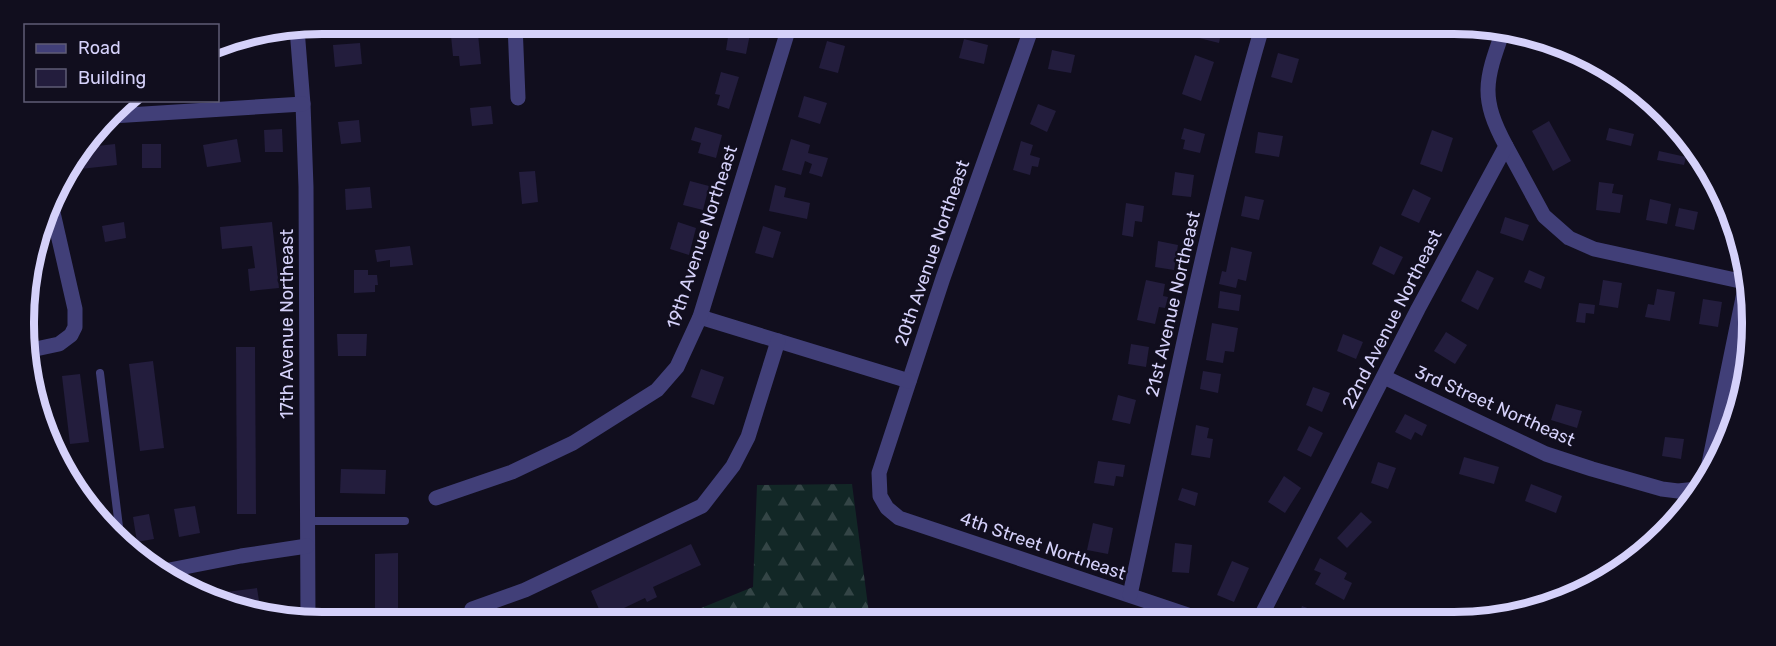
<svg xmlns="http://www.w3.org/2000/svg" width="1776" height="646" font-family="Rubik,sans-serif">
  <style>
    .forest { fill: url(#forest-firs) }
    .building { fill: #231d3d }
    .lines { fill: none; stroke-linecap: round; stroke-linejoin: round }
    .lane { stroke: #413f78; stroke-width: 8 }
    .street { stroke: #413f78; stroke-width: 15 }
    .labels { text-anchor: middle; stroke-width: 5; stroke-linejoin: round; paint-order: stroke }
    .street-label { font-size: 18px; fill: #d5d1fa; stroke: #110e1e }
    .rim { fill: none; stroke: #d5d1fa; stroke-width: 8 }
  </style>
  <defs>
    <pattern id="forest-firs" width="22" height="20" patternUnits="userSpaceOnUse" patternTransform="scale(1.5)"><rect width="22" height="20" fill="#122726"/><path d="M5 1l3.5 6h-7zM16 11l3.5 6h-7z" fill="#344546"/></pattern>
  </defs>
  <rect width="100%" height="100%" fill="#110e1e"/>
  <!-- forest -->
  <path class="forest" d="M852 484 870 621H669L753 587 757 485Z"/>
  <!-- building -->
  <g class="building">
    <path d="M477 24 481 64 460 66 459 56H453L451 36H458V26Z"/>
    <path d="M730 24H752L746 54 726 50Z"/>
    <path d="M967 24H997L995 32Z"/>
    <path d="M1190 24H1223L1219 43 1195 37 1198 27Z"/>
    <path d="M964 39 988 45 984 64 959 58Z"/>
    <path d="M827 41 845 46 838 73 819 68Z"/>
    <path d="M360 43 362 64 335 67 333 45Z"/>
    <path d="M1052 50 1075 55 1071 73 1048 69Z"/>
    <path d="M1278 53 1299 59 1292 83 1271 77Z"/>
    <path d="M1195 55 1214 62 1201 101 1182 94Z"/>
    <path d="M721 72 739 77 729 109 717 105 720 95 715 94Z"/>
    <path d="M804 96 827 103 820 124 798 117Z"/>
    <path d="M1038 104 1056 111 1047 132 1030 124Z"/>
    <path d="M491 106 493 124 472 126 470 108Z"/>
    <path d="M359 120 361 142 341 144 338 122Z"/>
    <path d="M1549 121 1571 161 1553 171 1532 131Z"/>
    <path d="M695 127 722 135 716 158 698 153 701 143 691 140Z"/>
    <path d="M1184 128 1205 134 1200 153 1183 149 1185 140 1181 139Z"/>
    <path d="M1609 128 1634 134 1631 146 1606 140Z"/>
    <path d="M282 129 283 152H265L264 130Z"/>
    <path d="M1432 130 1453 138 1442 172 1420 164Z"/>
    <path d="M1258 132 1283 136 1279 157 1255 153Z"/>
    <path d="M237 139 241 162 207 167 203 145Z"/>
    <path d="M791 139 810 145 808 153 828 158 822 177 809 173 812 164 805 161 801 175 782 170Z"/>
    <path d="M1021 141 1033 145 1030 155 1040 158 1038 167 1032 166 1030 175 1013 170Z"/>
    <path d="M115 144 117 165 71 170 88 147Z"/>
    <rect x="142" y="144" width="19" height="24"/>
    <path d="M1659 151 1686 157 1684 165 1657 160Z"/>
    <path d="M535 171 538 202 522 204 519 172Z"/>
    <path d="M1175 172 1194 175 1191 197 1172 195Z"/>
    <path d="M690 181 709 186 703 210 683 205Z"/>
    <path d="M1599 182 1614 184 1612 193 1623 195 1620 213 1596 210Z"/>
    <path d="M775 185 786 188 784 197 810 203 807 219 769 211Z"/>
    <path d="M370 187 372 208 346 210 345 189Z"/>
    <path d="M1413 189 1431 198 1419 223 1401 215Z"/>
    <path d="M1245 196 1264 200 1259 220 1241 216Z"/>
    <path d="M1650 199 1671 204 1667 224 1646 220Z"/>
    <path d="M1126 203 1144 206 1142 222 1135 221 1133 237 1122 235Z"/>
    <path d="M1679 208 1698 212 1694 230 1675 226Z"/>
    <path d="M1505 217 1529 225 1523 241 1500 233Z"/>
    <path d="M124 222 126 238 105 242 102 226Z"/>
    <path d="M272 222 279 288 250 291 248 269 255 268 252 246 222 249 220 227Z"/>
    <path d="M678 222 696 228 689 255 670 249Z"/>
    <path d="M763 226 781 232 773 258 755 253Z"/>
    <path d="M1158 241 1178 245 1174 270 1155 267Z"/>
    <path d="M410 246 413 265 390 267V260L377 262 375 250Z"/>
    <path d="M1380 246 1403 257 1394 275 1372 264Z"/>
    <path d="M1231 247 1252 252 1246 281 1238 279 1236 288 1219 284 1222 271 1226 272Z"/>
    <path d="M354 270H368V275H377L378 285H375V292L354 293Z"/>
    <path d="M1477 270 1494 278 1478 310 1461 301Z"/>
    <path d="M1529 270 1545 277 1541 289 1524 282Z"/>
    <path d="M1146 280 1165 284 1163 296 1168 297 1165 308 1159 307 1155 324 1137 320Z"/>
    <path d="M1603 280 1622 283 1618 308 1599 305Z"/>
    <path d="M1657 289 1675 292 1670 321 1645 317 1648 304 1654 305Z"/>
    <path d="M1220 291 1241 295 1239 311 1218 308Z"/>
    <path d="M1703 299 1722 302 1718 327 1699 324Z"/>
    <path d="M1579 303 1595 305 1594 314 1586 313 1585 323 1576 322Z"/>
    <path d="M1212 323 1238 328 1234 352 1225 351 1223 363 1206 360Z"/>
    <path d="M1446 332 1467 345 1455 364 1434 351Z"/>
    <path d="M337 334H367L366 356H338Z"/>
    <path d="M1343 334 1363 342 1356 359 1337 351Z"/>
    <path d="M1131 344 1149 347 1146 367 1128 364Z"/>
    <path d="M236 347H255L256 514H237Z"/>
    <path d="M153 361 164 448 140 451 129 364Z"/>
    <path d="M701 369 724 377 714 405 691 397Z"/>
    <path d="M1203 371 1221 374 1218 393 1200 389Z"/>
    <path d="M80 374 89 442 70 444 62 376Z"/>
    <path d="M1313 387 1330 393 1322 412 1306 405Z"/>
    <path d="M1118 395 1136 400 1130 424 1112 420Z"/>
    <path d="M1556 404 1582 411 1577 428 1551 420Z"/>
    <path d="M1405 414 1427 425 1422 436 1415 432 1411 440 1395 432Z"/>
    <path d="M1196 425 1209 428 1207 438 1213 439 1210 458 1191 455Z"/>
    <path d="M1309 426 1323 433 1311 457 1297 450Z"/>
    <path d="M1665 437 1684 439 1681 459 1662 456Z"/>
    <path d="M1464 457 1499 467 1494 484 1459 474Z"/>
    <path d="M1098 461 1125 465 1123 477 1116 476 1114 486 1094 483Z"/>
    <path d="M1378 462 1396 468 1388 489 1371 483Z"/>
    <path d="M341 469 386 470 385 494 340 493Z"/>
    <path d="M1284 476 1301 488 1285 513 1268 502Z"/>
    <path d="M1531 484 1562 496 1556 513 1525 501Z"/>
    <path d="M1182 488 1198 493 1195 506 1178 500Z"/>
    <path d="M195 506 200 533 179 537 174 509Z"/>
    <path d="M1361 512 1372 522 1347 548 1337 538Z"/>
    <path d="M149 514 154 539 137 542 133 517Z"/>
    <path d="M1093 523 1113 528 1108 554 1087 550Z"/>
    <path d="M1175 543 1192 545 1189 573 1172 572Z"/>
    <path d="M691 544 701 565 653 587 657 597 647 602 645 598 603 618 591 591Z"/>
    <path d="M398 553V622H375V554Z"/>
    <path d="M1320 558 1347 573 1344 579 1352 583 1344 600 1315 584 1321 573 1314 570Z"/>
    <path d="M1232 561 1249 568 1234 602 1217 595Z"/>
    <path d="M257 588 261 614 246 612 228 604 226 592Z"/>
    <path d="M1302 606 1318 612 1315 620H1297Z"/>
  </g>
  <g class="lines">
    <!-- lane -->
    <g class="lane">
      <path d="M100 373 120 535"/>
      <path d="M306 521H405"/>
    </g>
    <!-- street -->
    <g class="street">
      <path d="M515 24 518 98"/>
      <path d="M1033 24 943 278 879 473 880 496 887 508 899 518 1203 620"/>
      <path d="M297 29 303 104 306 187 308 620"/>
      <path d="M112 116 303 104"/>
      <path d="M1506 146 1544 216 1569 238 1594 249 1749 283"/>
      <path d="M700 317 909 381"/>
      <path d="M31 350 59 344 71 335 75 327V309L51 204"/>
      <path d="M1384 377 1546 454 1592 469 1662 489 1678 491 1697 489 1706 478 1746 283"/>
      <path d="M436 498 512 472 573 443 657 390 677 367 700 317 790 24"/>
      <path d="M159 572 241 556 307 546"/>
      <path d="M1130 595C1171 404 1208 212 1263 24"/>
      <path d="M472 609 525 590 702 506 733 466 748 437 778 341"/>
      <path d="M1259 620 1418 309 1506 146C1480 98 1485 81 1503 31"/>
    </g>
  </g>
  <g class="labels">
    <!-- street labels -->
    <g class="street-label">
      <text transform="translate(702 237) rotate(-72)" y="6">19th Avenue Northeast</text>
      <text transform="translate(932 253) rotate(-71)" y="6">20th Avenue Northeast</text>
      <text transform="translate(1173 304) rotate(-77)" y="6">21st Avenue Northeast</text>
      <text transform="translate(1392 319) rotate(-63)" y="6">22nd Avenue Northeast</text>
      <text transform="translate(287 324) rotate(-90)" y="6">17th Avenue Northeast</text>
      <text transform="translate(1495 406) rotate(24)" y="6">3rd Street Northeast</text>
      <text transform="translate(1043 546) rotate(19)" y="6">4th Street Northeast</text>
    </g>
  </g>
  <!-- crop -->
  <path d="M0 0H1776V646H0ZM322 34H1454A288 288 0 0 1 1742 322V324A288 288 0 0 1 1454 612H322A288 288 0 0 1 34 324V322A288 288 0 0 1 322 34Z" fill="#110e1e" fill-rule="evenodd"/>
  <path class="rim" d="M322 34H1454A288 288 0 0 1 1742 322V324A288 288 0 0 1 1454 612H322A288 288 0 0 1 34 324V322A288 288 0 0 1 322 34Z"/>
  <!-- legend -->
  <rect x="24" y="24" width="195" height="78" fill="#110e1e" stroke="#5f5c76" stroke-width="1.5"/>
  <rect x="36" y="44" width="30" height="9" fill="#413f78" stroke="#5f5c76" stroke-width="1.5"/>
  <text x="78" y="54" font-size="18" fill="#d5d1fa">Road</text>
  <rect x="36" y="69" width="30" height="18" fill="#231d3d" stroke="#5f5c76" stroke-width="1.5"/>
  <text x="78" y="84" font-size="18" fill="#d5d1fa">Building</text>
</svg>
